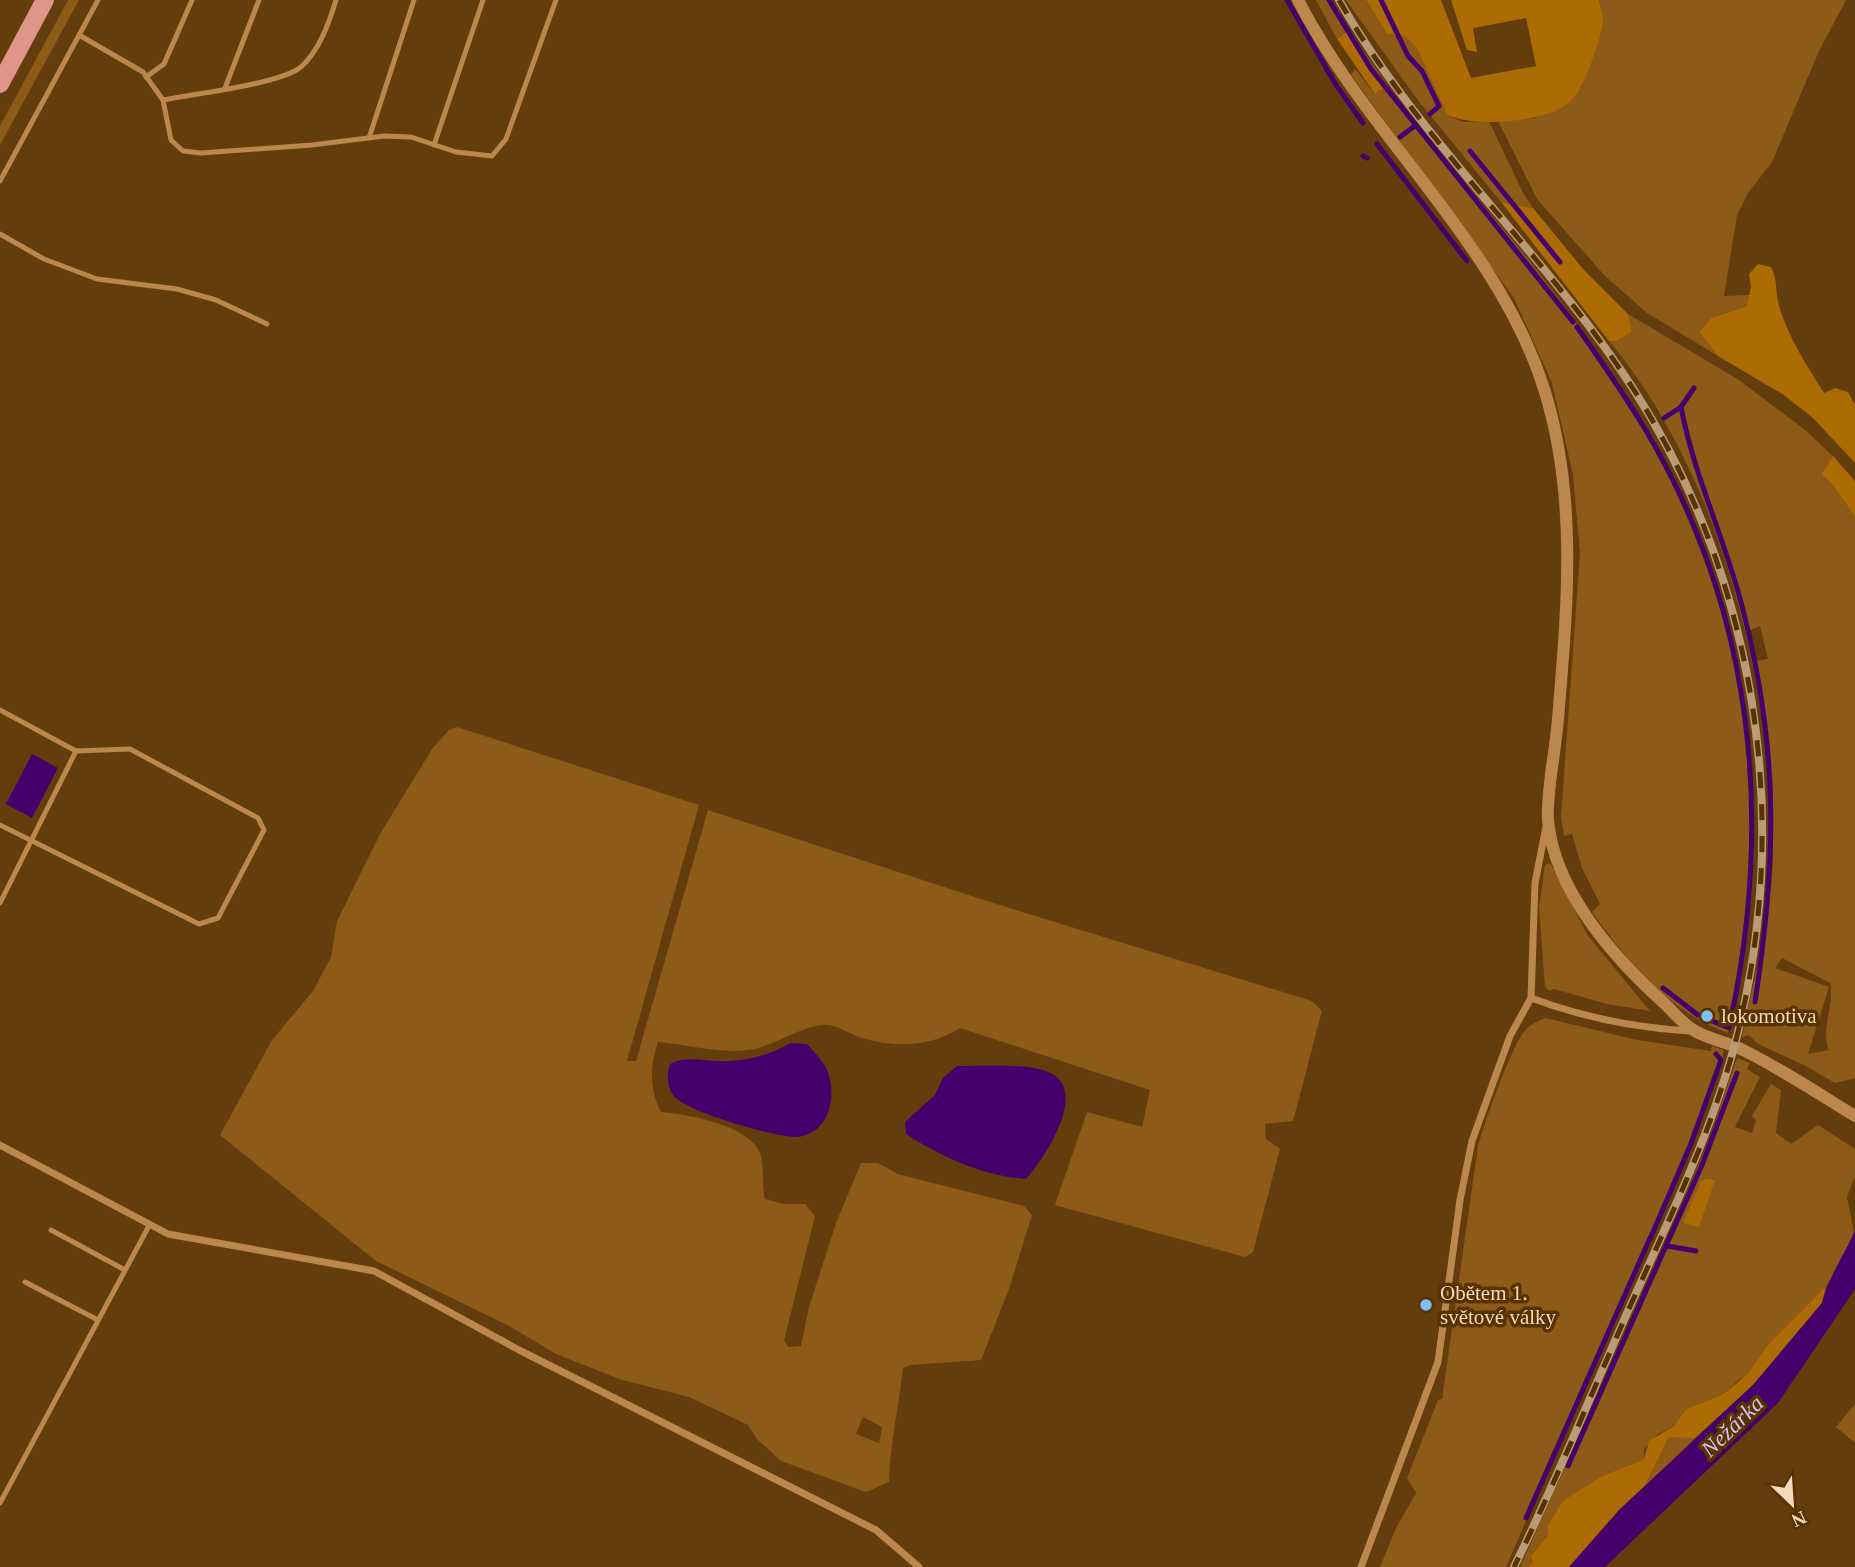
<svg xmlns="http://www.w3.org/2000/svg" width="1855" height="1567" font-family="'Times New Roman',serif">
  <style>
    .green { fill: #8d5a18; fill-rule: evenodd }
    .forest { fill: #ad6b03 }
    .water { fill: #45006b }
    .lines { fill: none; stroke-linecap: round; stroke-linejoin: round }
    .stream { stroke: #45006b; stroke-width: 5 }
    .service { stroke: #bc874c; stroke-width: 5 }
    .minor { stroke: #bc874c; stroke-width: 7 }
    .tertiary { stroke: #bc874c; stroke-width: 12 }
    .primary { stroke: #df9587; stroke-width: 18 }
    .rail-casing { stroke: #bb9b76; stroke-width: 8 }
    .rail { stroke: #573300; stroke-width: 5; stroke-dasharray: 16; stroke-linecap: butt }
    .poi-dot { fill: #7ebef9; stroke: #573300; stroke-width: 2.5 }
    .labels { text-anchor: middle; stroke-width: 7; stroke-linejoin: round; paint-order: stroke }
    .poi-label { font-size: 21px; fill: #f5d8bb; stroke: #573300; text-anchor: start }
    .water-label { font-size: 23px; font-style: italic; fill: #d8bef2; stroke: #573300 }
  </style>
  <rect width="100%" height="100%" fill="#633d0c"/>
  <!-- green -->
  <g class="green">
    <path d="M68 0H79L0 145V126Z"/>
    <path d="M1316 0H1332C1387 99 1469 184 1539 273 1671 443 1752 619 1754 837 1754 903 1742 969 1728 1033 1669 1012 1627 961 1592 912L1600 904 1582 868 1572 834 1564 836 1561 817 1580 553 1573 475 1552 383 1514 298 1351 75 1355 69 1375 94 1386 87 1346 31 1337 39Z"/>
    <path d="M1346 0H1366L1387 34 1405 36 1418 50 1447 115 1463 122 1489 121 1523 193 1533 208 1501 202 1417 99Z"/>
    <path d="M1599 0H1846L1819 51 1772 162 1748 193 1737 215 1724 296 1751 295 1747 306 1711 318 1699 332 1718 356 1647 313 1605 276 1537 199 1498 121 1535 118 1571 101 1593 59 1603 17Z"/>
    <path d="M1628 314 1739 380 1804 429 1833 456 1821 474 1832 484 1855 517V1078L1835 1083 1804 1065 1758 1044 1749 1035 1742 1037C1755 972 1774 910 1773 843 1769 675 1719 472 1609 341L1632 332ZM1760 626 1768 659 1756 661 1748 631ZM1782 958 1830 983C1835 1007 1820 1028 1829 1050L1808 1054 1829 987 1775 968Z"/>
    <path d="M457 727 699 805 627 1061H636L708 810 987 901 1312 1001 1322 1011 1293 1121 1265 1124 1266 1139 1280 1149 1253 1252 1245 1257 1055 1205 1087 1112 1142 1127 1150 1090 960 1028C930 1047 896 1048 862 1038 851 1035 838 1025 826 1025 806 1024 776 1044 755 1049 725 1055 689 1045 658 1042 650 1065 649 1090 661 1112 687 1114 747 1125 759 1151 765 1163 761 1184 765 1199L783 1204H805L815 1216 784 1341 789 1347 801 1346 809 1307 836 1223 861 1163H878L898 1174 1024 1206 1032 1215 1009 1289 981 1360 911 1365 903 1368C899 1407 890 1443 889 1482L866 1492 781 1461 757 1439 748 1425 689 1397 622 1380 556 1354 509 1326 376 1261 220 1135 272 1040 313 991 331 957 337 921 380 834 432 749 449 730ZM863 1417 882 1427 879 1443 856 1434Z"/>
    <path d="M1550 863 1588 936 1650 1011 1607 1004 1554 989 1549 991 1545 987 1539 907 1545 865Z"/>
    <path d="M1546 1018 1637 1040 1711 1051 1712 1046 1723 1050V1055L1690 1146 1506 1567H1380L1396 1528 1416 1493 1407 1478 1438 1400 1442 1399 1478 1146C1485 1121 1509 1053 1523 1033 1529 1025 1537 1021 1546 1018Z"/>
    <path d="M1737 1058 1750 1063 1747 1069 1760 1077 1735 1127 1752 1133 1756 1120 1752 1116 1771 1084 1781 1090 1776 1133 1791 1144 1818 1125 1855 1149V1176L1847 1197 1854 1232 1842 1262 1826 1286 1768 1344 1749 1372 1721 1395 1686 1409 1674 1426 1658 1434 1644 1449V1459L1602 1476 1563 1502 1547 1526 1548 1535 1531 1556 1534 1563 1529 1567H1520L1662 1252 1710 1137Z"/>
    <path d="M1855 1404V1443L1836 1427Z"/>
    <path d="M1681 1436 1695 1438 1643 1490 1669 1437Z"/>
  </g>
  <!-- forest -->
  <g class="forest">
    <path d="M1366 0H1441L1471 78 1536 66 1526 18 1473 28 1477 52 1467 50 1451 0H1599C1600 5 1602 11 1603 16 1604 34 1584 89 1571 101 1546 124 1475 127 1447 115L1418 50 1405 36 1387 34Z"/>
    <path d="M1347 31 1386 87 1375 94 1337 39Z"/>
    <path d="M1501 202 1533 208 1583 269 1628 314 1632 332 1616 341H1609Z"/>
    <path d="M1758 264 1771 267C1778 279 1775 295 1780 309 1790 340 1807 366 1824 393L1835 388 1848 392 1855 405V463L1813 418 1784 395 1718 356 1699 332 1711 318 1747 306 1751 287 1749 274Z"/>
    <path d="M1833 456 1855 481V517L1832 484 1821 474Z"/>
    <path d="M1708 1179 1715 1180 1699 1227 1683 1223 1701 1181Z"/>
    <path d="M1826 1286 1822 1303 1753 1385 1695 1438 1669 1437 1643 1490 1620 1509 1569 1567H1529L1533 1563 1531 1556 1548 1535 1547 1526 1563 1501 1602 1476 1644 1459 1649 1441 1674 1426 1686 1409 1721 1395 1736 1384 1749 1372 1768 1344Z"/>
  </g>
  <!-- water -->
  <g class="water">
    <path d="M32 754 58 768 32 818 6 804Z"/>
    <path d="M791 1043 807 1044C814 1052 823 1061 827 1070 838 1096 829 1136 795 1137 774 1137 684 1111 673 1095 666 1085 667 1074 670 1064 687 1054 709 1063 729 1061 752 1060 771 1054 791 1043Z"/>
    <path d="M957 1066C981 1066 1035 1062 1054 1075 1086 1096 1044 1159 1026 1179 984 1176 941 1157 906 1134L905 1122 935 1095 943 1078Z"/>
    <path d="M1855 1231V1289L1778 1403 1605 1567H1569L1620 1509 1753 1385 1822 1303C1828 1278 1844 1255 1855 1231Z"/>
  </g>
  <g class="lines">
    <!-- stream -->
    <g class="stream">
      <path d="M1287 0 1336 85 1363 123"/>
      <path d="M1329 0 1371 69 1573 322"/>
      <path d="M1381 0 1408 56 1422 71 1439 106 1430 114"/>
      <path d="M1400 137 1416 125"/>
      <path d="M1377 144 1467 261"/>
      <path d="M1470 151 1560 262"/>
      <path d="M1363 156 1367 158"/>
      <path d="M1577 327C1601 361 1624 394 1645 429 1755 613 1774 822 1729 1028L1698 1015 1663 988"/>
      <path d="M1681 407C1694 476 1725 539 1742 606 1779 748 1777 859 1755 1002"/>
      <path d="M1664 418 1681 407 1694 388"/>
      <path d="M1650 1239 1690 1146 1721 1060 1716 1054"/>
      <path d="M1667 1246 1696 1251"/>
      <path d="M1568 1466 1702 1165 1737 1073"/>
      <path d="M1526 1518 1650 1238"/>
    </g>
    <!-- service -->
    <g class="service">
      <path d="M79 35 143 72 163 100 171 140 183 151 201 153 312 145 384 136 411 137 456 152 492 156 506 139 556 0"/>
      <path d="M146 77 164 64 192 0"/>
      <path d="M225 88 259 0"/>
      <path d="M163 100C193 94 280 84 301 67 319 51 329 23 336 0"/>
      <path d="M369 138 414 0"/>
      <path d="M434 145 483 0"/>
      <path d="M0 181 98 0"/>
      <path d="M0 234 44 259 97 279 177 289 216 300 267 324"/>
      <path d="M0 710 76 751 130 749 258 818 264 830 218 918 199 924 0 825"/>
      <path d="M0 903 76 751"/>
      <path d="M51 1230 125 1270"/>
      <path d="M25 1282 98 1320"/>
      <path d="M0 1503 150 1224"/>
    </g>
    <!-- minor -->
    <g class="minor">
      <path d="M1531 998C1582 1017 1635 1028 1690 1031"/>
      <path d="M0 1145 168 1234 374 1271 519 1350 876 1530 919 1567"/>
      <path d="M1361 1567 1438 1362 1460 1200 1472 1141 1510 1036 1531 998 1535 883 1546 827"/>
    </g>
    <!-- tertiary -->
    <path class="tertiary" d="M1298 0C1368 137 1500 244 1545 392 1578 500 1567 609 1558 719 1556 747 1546 795 1548 820 1554 891 1615 959 1665 1004 1674 1013 1684 1025 1695 1031 1710 1040 1729 1042 1745 1051 1783 1070 1819 1094 1855 1116"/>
    <!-- primary -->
    <path class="primary" d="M0 84 45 0"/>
    <!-- rail casing -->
    <g class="rail-casing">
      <path id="rail" d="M1339 0C1419 141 1546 254 1634 390 1756 581 1792 817 1737 1036 1712 1134 1665 1227 1624 1320 1588 1402 1554 1486 1514 1567"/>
    </g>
    <!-- rail -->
    <use href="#rail" class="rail"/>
  </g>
  <!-- markers -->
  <g class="poi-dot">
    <circle cx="1707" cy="1016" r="7"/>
    <circle cx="1426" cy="1305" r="7"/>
  </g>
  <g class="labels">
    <!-- poi labels -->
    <g class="poi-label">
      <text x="1721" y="1023">lokomotiva</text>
      <text x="1440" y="1300">Obětem 1.<tspan x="1440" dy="24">světové války</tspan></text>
    </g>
    <!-- water labels -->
    <g class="water-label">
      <text transform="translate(1732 1426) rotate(-44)" y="8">Nežárka</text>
    </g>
  </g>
  <!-- north arrow -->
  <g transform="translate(1792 1504) rotate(155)" stroke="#573300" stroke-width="5" paint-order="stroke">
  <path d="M0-5L12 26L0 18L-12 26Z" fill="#f5d8bb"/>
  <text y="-10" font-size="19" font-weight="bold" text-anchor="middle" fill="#f5d8bb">N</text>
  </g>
</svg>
